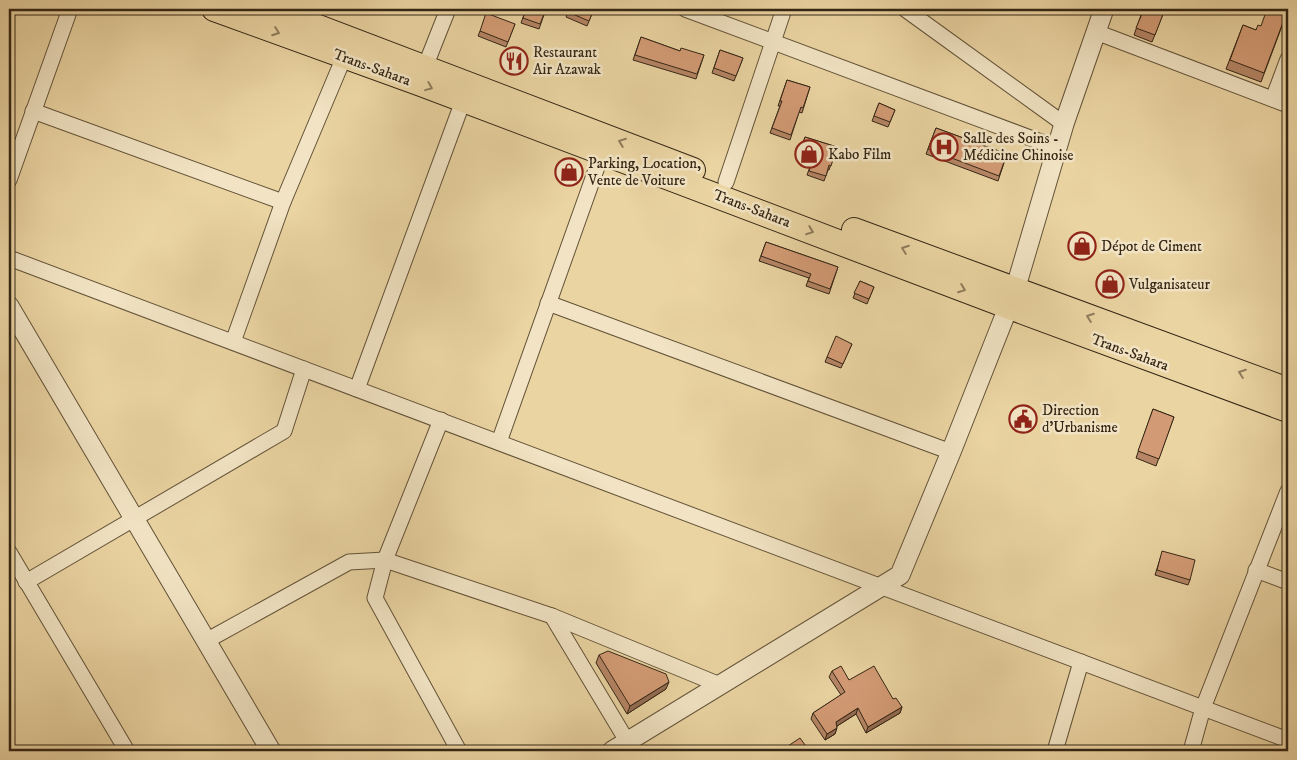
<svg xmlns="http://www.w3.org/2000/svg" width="1297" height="760" font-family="'IM FELL DW Pica',serif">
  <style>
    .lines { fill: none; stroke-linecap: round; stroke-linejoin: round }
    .minor-casing { stroke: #625238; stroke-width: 17 }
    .tertiary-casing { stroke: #625238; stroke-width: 21 }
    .primary-casing { stroke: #342615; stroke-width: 26 }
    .minor { stroke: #f1e3c3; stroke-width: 15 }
    .tertiary { stroke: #f1e3c3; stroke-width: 19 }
    .primary { stroke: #ead4a2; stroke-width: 24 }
    .wall { fill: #b58565; stroke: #342615 }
    .shaded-wall { fill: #946c52; stroke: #342615 }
    .building { fill: #d39b75; stroke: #342615 }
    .oneway { stroke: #8f7d5c }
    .labels { text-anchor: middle; stroke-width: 5; stroke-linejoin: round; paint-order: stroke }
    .poi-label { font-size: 15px; fill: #342615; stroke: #f1e3c3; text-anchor: start }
    .street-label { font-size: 15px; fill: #342615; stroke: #f1e3c3 }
  </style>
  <rect width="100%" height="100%" fill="#ead4a2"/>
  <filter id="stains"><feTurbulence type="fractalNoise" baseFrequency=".004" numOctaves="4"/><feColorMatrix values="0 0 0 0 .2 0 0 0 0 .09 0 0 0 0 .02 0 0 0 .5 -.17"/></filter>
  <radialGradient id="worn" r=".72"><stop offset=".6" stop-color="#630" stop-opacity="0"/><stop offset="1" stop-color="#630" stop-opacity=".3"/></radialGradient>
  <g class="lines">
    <!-- minor casing -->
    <g class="minor-casing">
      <g id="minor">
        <path d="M685 9 1057 148"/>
        <path d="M905 9 1064 124"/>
        <path d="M1096 32 1288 105"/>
        <path d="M425 67 448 9"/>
        <path d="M1273 99 1288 59"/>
        <path d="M33 111 283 202"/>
        <path d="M9 180 70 9"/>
        <path d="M726 182 784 9"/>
        <path d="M9 258 1288 740"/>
        <path d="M548 303 951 452"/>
        <path d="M233 342 283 202 347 50"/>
        <path d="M357 389 463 101"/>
        <path d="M441 420 385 560 375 598 459 751"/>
        <path d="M499 442 602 153"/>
        <path d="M9 552 127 751"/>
        <path d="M1256 570 1288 582"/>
        <path d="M26 582 284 431 304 369"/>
        <path d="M552 616 633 751"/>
        <path d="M206 641 349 562 385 560 552 616 720 685"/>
        <path d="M1055 751 1081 662"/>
        <path d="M1191 751 1203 708 1288 491"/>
      </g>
    </g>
    <!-- tertiary casing -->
    <g class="tertiary-casing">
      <g id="tertiary">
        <path d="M9 306 271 751"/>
        <path d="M612 751 900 575 951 452 1015 290 1064 124 1104 9"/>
      </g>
    </g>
    <!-- primary casing -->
    <g class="primary-casing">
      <g id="primary">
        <path d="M214 9 421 84 1007 306 1288 410"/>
        <path d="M271 9 693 170"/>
        <path d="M854 230 1288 390"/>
      </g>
    </g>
    <!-- minor -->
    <use href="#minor" class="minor"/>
    <!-- tertiary -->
    <use href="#tertiary" class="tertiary"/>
    <!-- primary -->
    <use href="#primary" class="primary"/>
  </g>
  <!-- wall -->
  <g class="wall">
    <path d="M526 9H546L539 29 521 23Z"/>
    <path d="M569 9H594L587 26 566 17Z"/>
    <path d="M1137 9H1165L1152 42 1134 35 1141 15 1136 13Z"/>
    <path d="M1288 9V20L1285 27 1282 26 1261 82 1226 69 1243 25 1256 30Z"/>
    <path d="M515 24 506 47 478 36 480 31Z"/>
    <path d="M641 37 680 51 704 55 696 79 633 60Z"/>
    <path d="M720 50 743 58 734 81 712 73Z"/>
    <path d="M787 80 810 87 802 113 799 112 790 140 770 133 780 106H778Z"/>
    <path d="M879 103 895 110 888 127 872 121Z"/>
    <path d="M936 128 1007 154 998 181 926 154Z"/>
    <path d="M805 137 837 147 829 170H828L824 181 807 175 811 164 797 159Z"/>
    <path d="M766 242 838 267 829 294 806 286 809 278 759 261Z"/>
    <path d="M860 281 874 287 867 304 853 298Z"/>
    <path d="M852 344 841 368 825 362 827 357Z"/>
    <path d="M1153 409 1174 417 1156 466 1136 458Z"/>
    <path d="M1161 556 1190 580 1188 585 1155 575Z"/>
    <path d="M599 655 666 689 627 714 596 663Z"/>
    <path d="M832 671 849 680 893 699 902 707 900 713 866 733 856 714 837 726 835 734 825 740 811 719 813 713 841 695 829 677Z"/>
  </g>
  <!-- shaded-wall -->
  <g class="shaded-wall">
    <path d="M669 682 666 689 627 714 630 706Z"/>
    <path d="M902 707 900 713 866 733 868 727Z"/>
    <path d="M858 708 856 714 834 728 836 722Z"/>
    <path d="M837 728 835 734 825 740 827 734Z"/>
  </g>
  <!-- building -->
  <g class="building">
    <path d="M526 9H546L540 24 523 18Z"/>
    <path d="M569 9H594L589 21 568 12Z"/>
    <path d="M1144 9H1165L1155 35 1136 28Z"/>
    <path d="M1267 9H1288V18L1285 17 1264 73 1230 60 1243 25 1256 30 1258 25 1261 26Z"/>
    <path d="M486 13 515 24 508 42 480 31Z"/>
    <path d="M641 37 680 51 681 48 704 55 697 74 635 55Z"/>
    <path d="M720 50 743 58 736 76 714 68Z"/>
    <path d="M787 80 810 87 803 108 801 107 791 135 772 128 782 101H780Z"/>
    <path d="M879 103 895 110 890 122 874 116Z"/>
    <path d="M936 128 1007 154 999 176 928 149Z"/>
    <path d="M805 137 837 147 831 166 829 165 826 176 809 171 813 159 799 155Z"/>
    <path d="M766 242 838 267 830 289 808 281 811 274 761 256Z"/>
    <path d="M860 281 874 287 869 299 854 293Z"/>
    <path d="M836 336 852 344 843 364 827 357Z"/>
    <path d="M1153 409 1174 417 1159 459 1138 451Z"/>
    <path d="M1162 551 1195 560 1190 580 1157 570Z"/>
    <path d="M608 651 666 674 669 682 630 706 599 655Z"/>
    <path d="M841 666 849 680 874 666 893 699 896 698 902 707 868 727 858 708 836 722 837 728 827 734 813 713 845 692 832 671Z"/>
    <path d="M800 738 808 749 805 751H787L785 748Z"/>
  </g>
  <!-- one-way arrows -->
  <defs><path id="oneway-chevron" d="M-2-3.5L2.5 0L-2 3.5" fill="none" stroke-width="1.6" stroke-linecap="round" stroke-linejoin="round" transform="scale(1.25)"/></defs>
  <g class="oneway">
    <use href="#oneway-chevron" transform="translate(276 32) rotate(20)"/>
    <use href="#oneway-chevron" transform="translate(429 87) rotate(22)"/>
    <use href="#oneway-chevron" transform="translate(622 142) rotate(-159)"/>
    <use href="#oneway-chevron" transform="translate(810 231) rotate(21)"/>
    <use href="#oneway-chevron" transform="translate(905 249) rotate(-160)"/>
    <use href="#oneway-chevron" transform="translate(962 289) rotate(21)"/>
    <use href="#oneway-chevron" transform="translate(1090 317) rotate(-160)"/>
    <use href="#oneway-chevron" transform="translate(1242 373) rotate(-160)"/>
  </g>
  <!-- icons -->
  <defs>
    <g id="restaurant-ring" transform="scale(1.4375)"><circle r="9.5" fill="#f1e3c3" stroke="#8f2418" stroke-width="1.5"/><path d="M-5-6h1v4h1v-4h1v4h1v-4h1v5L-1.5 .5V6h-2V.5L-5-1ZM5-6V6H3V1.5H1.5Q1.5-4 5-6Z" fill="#8f2418"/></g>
    <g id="hospital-ring" transform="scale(1.4375)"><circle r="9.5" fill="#f1e3c3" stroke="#8f2418" stroke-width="1.5"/><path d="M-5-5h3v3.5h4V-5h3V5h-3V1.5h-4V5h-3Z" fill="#8f2418"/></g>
    <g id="shop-ring" transform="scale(1.4375)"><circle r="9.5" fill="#f1e3c3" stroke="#8f2418" stroke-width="1.5"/><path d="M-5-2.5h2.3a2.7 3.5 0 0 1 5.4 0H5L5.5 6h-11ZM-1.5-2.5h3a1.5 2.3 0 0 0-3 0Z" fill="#8f2418"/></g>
    <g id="civic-ring" transform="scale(1.4375)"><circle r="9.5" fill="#f1e3c3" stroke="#8f2418" stroke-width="1.5"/><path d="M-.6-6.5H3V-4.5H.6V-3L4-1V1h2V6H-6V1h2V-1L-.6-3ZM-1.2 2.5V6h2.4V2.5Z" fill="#8f2418"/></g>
  </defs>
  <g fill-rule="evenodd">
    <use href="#restaurant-ring" x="514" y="61"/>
    <use href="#hospital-ring" x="944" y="147"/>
    <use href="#shop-ring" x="809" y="154"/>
    <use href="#shop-ring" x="569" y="172"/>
    <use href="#shop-ring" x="1082" y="246"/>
    <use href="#shop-ring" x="1110" y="284"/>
    <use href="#civic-ring" x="1023" y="419"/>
  </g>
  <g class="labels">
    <!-- poi labels -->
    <g class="poi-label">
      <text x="533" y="57">Restaurant<tspan x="533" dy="17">Air Azawak</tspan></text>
      <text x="963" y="143">Salle des Soins -<tspan x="963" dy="17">Médicine Chinoise</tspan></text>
      <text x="828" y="159">Kabo Film</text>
      <text x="588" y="168">Parking, Location,<tspan x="588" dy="17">Vente de Voiture</tspan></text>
      <text x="1101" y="251">Dépot de Ciment</text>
      <text x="1129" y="289">Vulganisateur</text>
      <text x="1042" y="415">Direction<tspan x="1042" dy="17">d'Urbanisme</tspan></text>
    </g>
    <!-- street labels -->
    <g class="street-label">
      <text transform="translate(372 67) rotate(20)" y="5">Trans-Sahara</text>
      <text transform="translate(752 208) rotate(21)" y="5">Trans-Sahara</text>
      <text transform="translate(1130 352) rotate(20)" y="5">Trans-Sahara</text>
    </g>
  </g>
  <!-- margin -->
  <rect width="1297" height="760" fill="none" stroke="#ead4a2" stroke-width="30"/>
  <rect x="10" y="10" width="1277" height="740" fill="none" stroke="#342615" stroke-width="2.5"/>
  <rect x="15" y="15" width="1267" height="730" fill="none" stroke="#342615"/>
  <rect width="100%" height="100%" filter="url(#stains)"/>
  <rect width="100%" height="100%" fill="url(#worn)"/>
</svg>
